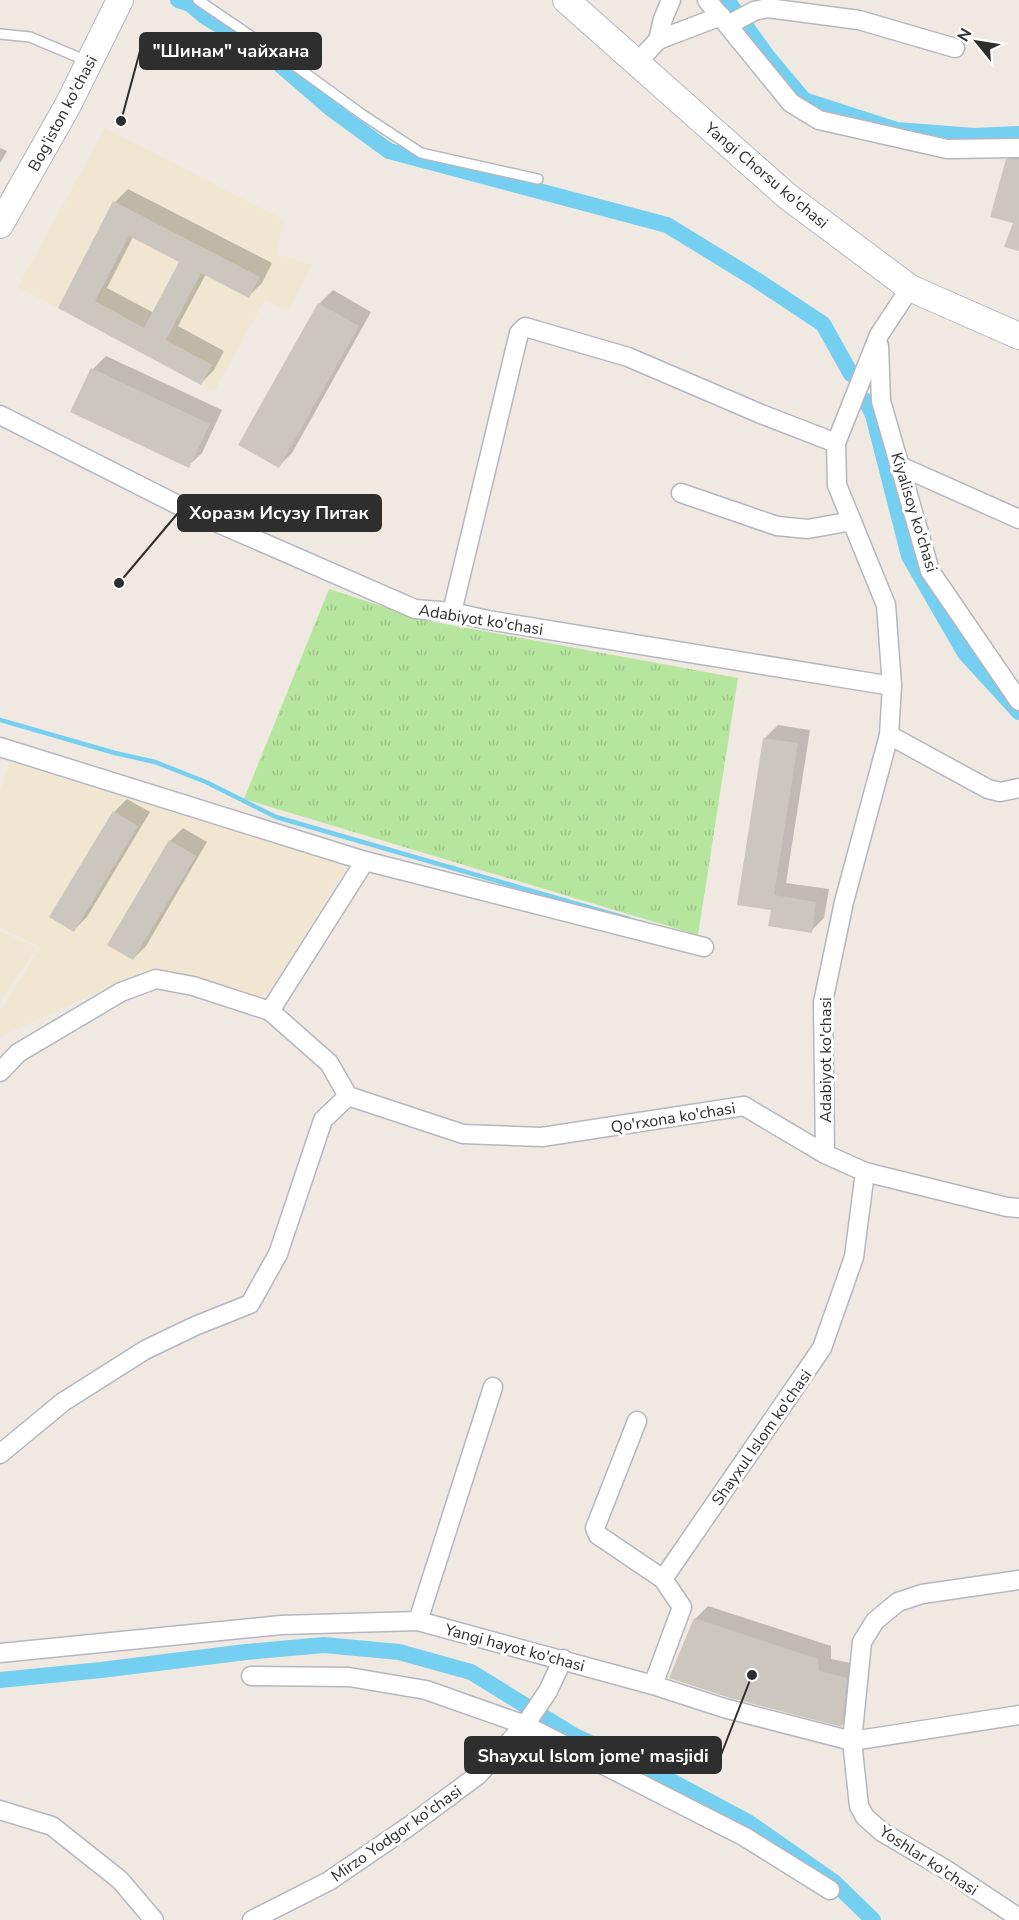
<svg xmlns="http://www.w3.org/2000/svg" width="1019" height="1920" font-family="'Nunito Sans',sans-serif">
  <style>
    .education { fill: #f0e6d1 }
    .grass { fill: url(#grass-tufts) }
    .shadow { fill: #0003; fill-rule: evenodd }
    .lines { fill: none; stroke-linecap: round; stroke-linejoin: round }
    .stream { stroke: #75cff0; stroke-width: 4.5 }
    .canal { stroke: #75cff0; stroke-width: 16 }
    .building { fill: #cbc7bf; fill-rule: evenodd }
    .lane-casing { stroke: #b4b7c1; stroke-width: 12 }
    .street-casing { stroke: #b4b7c1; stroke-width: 21 }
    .secondary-casing { stroke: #b4b7c1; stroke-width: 28 }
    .lane { stroke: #fff; stroke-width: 9 }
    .street { stroke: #fff; stroke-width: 18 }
    .secondary { stroke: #fff; stroke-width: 26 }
    .labels { text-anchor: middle; stroke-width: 6; stroke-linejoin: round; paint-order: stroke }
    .street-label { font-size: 16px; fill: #2e2e2e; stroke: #fff }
    .leader { fill: none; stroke: #2e2e2e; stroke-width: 2 }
    .callout-dot { fill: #2e2e2e; stroke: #fff; stroke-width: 2 }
    .callout { fill: #2e2e2e; stroke: #2e2e2e; stroke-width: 2 }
    .callout-label { font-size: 18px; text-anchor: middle; font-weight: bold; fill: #fff }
  </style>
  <defs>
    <pattern id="grass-tufts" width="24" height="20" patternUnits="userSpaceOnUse" patternTransform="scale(1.5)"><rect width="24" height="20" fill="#b6e59e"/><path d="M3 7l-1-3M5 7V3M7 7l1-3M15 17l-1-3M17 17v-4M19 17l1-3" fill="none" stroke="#9dc588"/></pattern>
  </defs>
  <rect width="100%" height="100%" fill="#efe9e1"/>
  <!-- education -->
  <g class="education">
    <path d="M105 128 284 220 276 254 312 265 288 311 265 300 214 392 18 287Z"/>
    <path d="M10 762 333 860 344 871 272 988 257 998 142 972 0 1037V1012L40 947 0 928V790Z"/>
    <path d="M0 931 37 948 0 1002Z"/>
  </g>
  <!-- grass -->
  <path class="grass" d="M329 589 424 620 738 678 698 935 244 799Z"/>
  <!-- shadow -->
  <g class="shadow">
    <path d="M0 148 7 151 0 163Z"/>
    <path d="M1017 150H1019V246L1007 160Z"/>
    <path d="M128 189 272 263 262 283 249 296 206 274 178 326 224 351 214 370 201 383 60 307 115 202ZM133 237 181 261 154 313 107 288Z"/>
    <path d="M333 290 371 312 292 453 279 466 240 444 320 303Z"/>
    <path d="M106 356 222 410 202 453 188 466 72 412 93 369Z"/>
    <path d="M778 725 810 730 786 883 829 889 824 918 811 931 773 909 765 738Z"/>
    <path d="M127 799 150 812 87 917 74 930 114 812Z"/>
    <path d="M183 828 207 842 146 946 133 959 170 841Z"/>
    <path d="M708 1606 831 1646V1659L860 1665 855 1712 842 1725 695 1619Z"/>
  </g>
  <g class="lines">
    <!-- stream -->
    <path class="stream" d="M0 720 115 753 155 762 206 782 276 817 629 919"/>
    <!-- canal -->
    <g class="canal">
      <path d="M178 0 190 4 204 16 271 57 330 108 389 151 667 225 755 279 823 324 851 374"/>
      <path d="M727 0 767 56 804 100 897 130 974 136 1019 134"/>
      <path d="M866 401 873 415 909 556 965 653 1019 712"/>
      <path d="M0 1680 101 1670 246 1652 324 1645 399 1652 471 1672 575 1736 658 1774 748 1822 834 1882 873 1920"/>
    </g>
  </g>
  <!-- building -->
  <g class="building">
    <path d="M1006 159H1019V251L1004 247 1013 223 990 217Z"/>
    <path d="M113 201 260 277 249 298 201 273 166 340 212 365 201 385 58 308ZM129 236 179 262 144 328 95 301Z"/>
    <path d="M318 303 359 326 279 468 238 445Z"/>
    <path d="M91 368 210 424 189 468 70 412Z"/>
    <path d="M763 738 798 743 774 895 816 902 812 933 768 926 771 910 737 905Z"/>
    <path d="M113 811 138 826 74 932 49 917Z"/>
    <path d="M169 840 196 856 133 960 107 945Z"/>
    <path d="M694 1618 818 1659 819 1671 847 1678 842 1727 727 1697 669 1678Z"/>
  </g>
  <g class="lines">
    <!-- lane casing -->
    <g class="lane-casing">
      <g id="lane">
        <path d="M198 0 301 70 363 115 421 153 538 179"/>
        <path d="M0 34 30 37 87 61"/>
      </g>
    </g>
    <!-- street casing -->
    <g class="street-casing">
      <g id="street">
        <path d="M707 0 791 103 819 120 947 149 1019 148"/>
        <path d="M728 25 754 11 768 8 859 20 955 48"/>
        <path d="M658 40 721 16"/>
        <path d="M637 63 658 40 663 19 671 0"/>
        <path d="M879 346 881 401 930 571 1019 701"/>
        <path d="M0 415 188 510 415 609 452 612 488 620 892 686"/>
        <path d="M900 466 1019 519"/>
        <path d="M681 493 777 526 808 529 852 521"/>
        <path d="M452 612 519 333 525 327 628 357 761 414 836 443"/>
        <path d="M889 735 988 789 1000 792 1019 788"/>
        <path d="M0 747 365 861 704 947"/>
        <path d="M270 1011 365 861"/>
        <path d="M0 1072 18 1053 121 992 156 979 193 986 270 1011 329 1063 348 1096"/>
        <path d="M348 1096 463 1134 542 1137 744 1106 825 1154 865 1172 1007 1207 1019 1208"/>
        <path d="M825 1154 823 1002 844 902 889 735 892 686 886 605 837 485 836 443 879 335 910 288"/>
        <path d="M637 1421 595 1528 598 1535 663 1579"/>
        <path d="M0 1454 63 1402 145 1350 195 1326 250 1304 278 1254 323 1120 348 1096"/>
        <path d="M1019 1580 922 1594 898 1602 875 1621 862 1642 852 1741 859 1806 865 1817 882 1832 945 1869 1019 1918"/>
        <path d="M418 1621 493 1387"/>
        <path d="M0 1653 281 1625 418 1621 653 1685 724 1708 852 1741 1019 1715"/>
        <path d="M251 1676 349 1677 426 1690 525 1725 745 1837 830 1890"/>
        <path d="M653 1685 682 1607 663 1579 822 1348 854 1257 865 1172"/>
        <path d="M0 1810 52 1826 120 1880 154 1920"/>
        <path d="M252 1920 329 1881 408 1827 478 1775 525 1725 548 1691 563 1659"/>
      </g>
    </g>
    <!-- secondary casing -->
    <g class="secondary-casing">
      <g id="secondary">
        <path d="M566 0 787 196 910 288 1019 336"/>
        <path d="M0 225 68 105 120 0"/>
      </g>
    </g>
    <!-- lane -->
    <use href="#lane" class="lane"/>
    <!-- street -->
    <use href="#street" class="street"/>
    <!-- secondary -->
    <use href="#secondary" class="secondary"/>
  </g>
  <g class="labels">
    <!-- street labels -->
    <g class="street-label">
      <text transform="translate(62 113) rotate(-62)" y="6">Bog'iston ko'chasi</text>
      <text transform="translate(767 175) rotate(40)" y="6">Yangi Chorsu ko'chasi</text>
      <text transform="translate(915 512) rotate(73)" y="6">Kiyalisoy ko'chasi</text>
      <text transform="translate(481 619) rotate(9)" y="6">Adabiyot ko'chasi</text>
      <text transform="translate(825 1060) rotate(-90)" y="6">Adabiyot ko'chasi</text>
      <text transform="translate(673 1117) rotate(-9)" y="6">Qo'rxona ko'chasi</text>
      <text transform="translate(761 1437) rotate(-55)" y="6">Shayxul Islom ko'chasi</text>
      <text transform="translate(515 1647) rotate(15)" y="6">Yangi hayot ko'chasi</text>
      <text transform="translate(396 1833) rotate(-35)" y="6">Mirzo Yodgor ko'chasi</text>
      <text transform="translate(929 1860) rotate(33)" y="6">Yoshlar ko'chasi</text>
    </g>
  </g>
  <!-- callouts -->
  <path class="leader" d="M121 121L140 51M119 583L178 513M752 1675L721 1755"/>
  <g class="callout-dot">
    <circle cx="121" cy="121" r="6"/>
    <circle cx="119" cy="583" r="6"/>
    <circle cx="752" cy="1675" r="6"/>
  </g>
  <g class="callout">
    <rect x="140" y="33" width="181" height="36" rx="6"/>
    <rect x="178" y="495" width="203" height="36" rx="6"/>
    <rect x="465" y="1737" width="256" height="36" rx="6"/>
  </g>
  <g class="callout-label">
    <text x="231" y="57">"Шинам" чайхана</text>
    <text x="279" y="519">Хоразм Исузу Питак</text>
    <text x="593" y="1762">Shayxul Islom jome' masjidi</text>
  </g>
  <!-- north arrow -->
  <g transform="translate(977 42) rotate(300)" stroke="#ffffff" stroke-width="4.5" paint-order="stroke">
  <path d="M0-4.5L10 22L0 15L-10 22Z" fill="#2e2e2e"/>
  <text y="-9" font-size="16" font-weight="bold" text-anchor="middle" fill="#2e2e2e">N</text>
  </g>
</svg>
